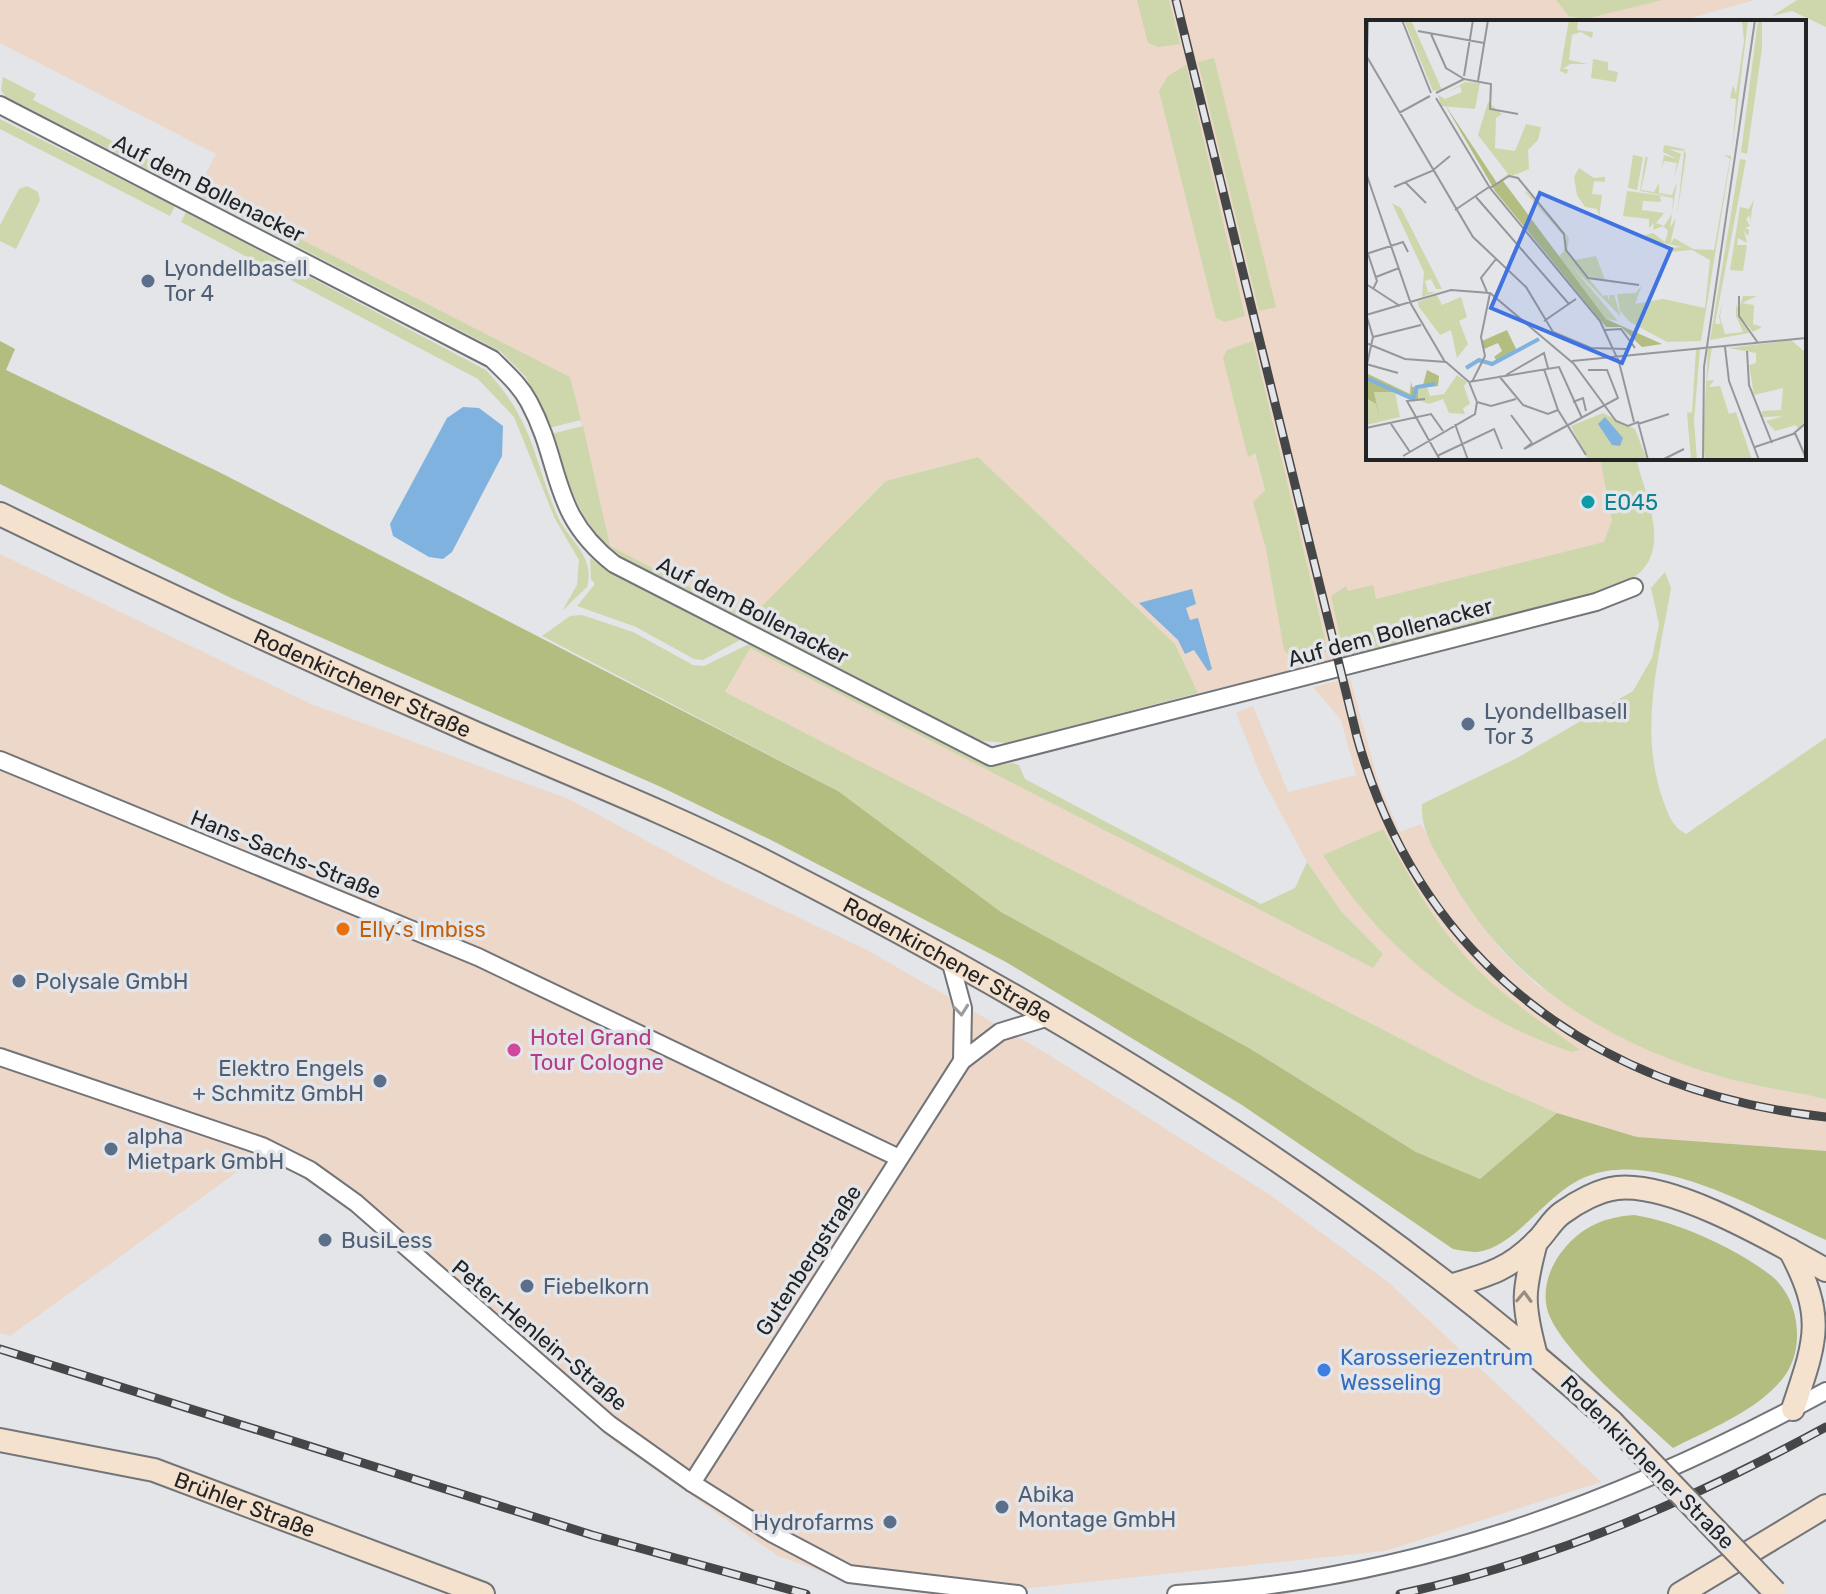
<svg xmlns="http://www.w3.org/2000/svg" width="1826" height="1594" font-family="Rubik,sans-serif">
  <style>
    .industrial { fill: #ecd7c9; fill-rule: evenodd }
    .green { fill: #ced7ab }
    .forest { fill: #b2bd7f }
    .water { fill: #80b2e0 }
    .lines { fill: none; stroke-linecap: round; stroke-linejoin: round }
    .minor-casing { stroke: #737478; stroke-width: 20 }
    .secondary-casing { stroke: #737478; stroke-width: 26 }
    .minor { stroke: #fff; stroke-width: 16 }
    .secondary { stroke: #f4e2ce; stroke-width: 22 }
    .rail-casing { stroke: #454648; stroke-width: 9 }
    .rail { stroke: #e3e5e9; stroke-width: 6; stroke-dasharray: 18; stroke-linecap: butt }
    .secondary-bridge-casing { stroke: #737478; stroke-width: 26; stroke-linecap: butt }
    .secondary-bridge { stroke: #f4e2ce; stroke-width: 22 }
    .oneway { stroke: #9c9c9c }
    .oneway2 { stroke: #968c82 }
    .service-dot { fill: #5c6f8a; stroke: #e3e5e9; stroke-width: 3 }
    .culture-dot { fill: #0f9aa8; stroke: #e3e5e9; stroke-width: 3 }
    .food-dot { fill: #e8710a; stroke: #e3e5e9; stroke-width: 3 }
    .hotel-dot { fill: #d1479c; stroke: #e3e5e9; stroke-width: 3 }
    .shop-dot { fill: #3f7fe0; stroke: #e3e5e9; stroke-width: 3 }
    .labels { text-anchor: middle; stroke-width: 7; stroke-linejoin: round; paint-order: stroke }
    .street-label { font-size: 22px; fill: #222324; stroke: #e3e5e9 }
    .service-label { font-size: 22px; fill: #4e5e75; stroke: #e3e5e9; text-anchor: start }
    .culture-label { font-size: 22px; fill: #0d838f; stroke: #e3e5e9; text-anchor: start }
    .food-label { font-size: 22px; fill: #c56008; stroke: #e3e5e9; text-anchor: start }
    .hotel-label { font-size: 22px; fill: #b23c85; stroke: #e3e5e9; text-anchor: start }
    .shop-label { font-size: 22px; fill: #366cbe; stroke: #e3e5e9; text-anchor: start }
    .inset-river { fill: none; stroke: #80b2e0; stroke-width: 4 }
    .inset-road { fill: none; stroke: #96979a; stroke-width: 2 }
    .view { fill: #4072e2; fill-opacity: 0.15; stroke: #4072e2; stroke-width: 4 }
    .inset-edge { fill: none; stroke: #222324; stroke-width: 4 }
  </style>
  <rect width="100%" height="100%" fill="#e3e5e9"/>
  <!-- industrial -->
  <g class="industrial">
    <path d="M0 0H1755L1676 22H1368V458H1630L1609 588 1331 659V662L1198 693 1175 644 978 457 886 481 750 618 610 546 570 377 199 187 216 154 0 43ZM1252 341 1328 650 1327 651 1265 491 1254 452Z"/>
    <path d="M0 554 311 704 571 800 717 879 865 949 1046 1053 1273 1197 1388 1282 1601 1482 1385 1551 972 1594H931L860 1585 778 1556 613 1441 329 1190 262 1154 10 1336 0 1333Z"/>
    <path d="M749 647 1373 968 1383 954 1341 911 1307 862 1261 776 1236 713 1253 706 1288 792 1356 775 1341 720 1313 687 1350 678 1379 784 1400 832 1421 824 1467 906 1500 949 1538 986 1707 1073 1826 1099V1151L1637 1137 1557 1113 1477 1078 725 693Z"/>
  </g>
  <!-- green -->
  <g class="green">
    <path d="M1137 0H1169L1180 44 1159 47 1148 43Z"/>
    <path d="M1556 0H1662L1585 19 1569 16Z"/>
    <path d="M1797 0H1826V27L1792 11 1772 16Z"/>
    <path d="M1214 58 1276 307 1259 311 1198 62Z"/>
    <path d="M1186 65 1245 316 1225 322 1216 318 1159 91 1168 76Z"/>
    <path d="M3 77 36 94 33 100 190 181 186 189 5 96 1 90Z"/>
    <path d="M0 119 175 206 170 216 0 129Z"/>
    <path d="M27 186 38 192 40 200 16 249 0 241V225L19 189Z"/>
    <path d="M199 187 570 377 581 420 549 428 526 377 500 351 196 194Z"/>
    <path d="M186 212 486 370C534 422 532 454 557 515 568 541 596 555 587 587L562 611 577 585 579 560 555 519 514 417 478 379 181 222Z"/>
    <path d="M1253 341 1328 651 1307 657 1310 665 1331 661 1309 668 1295 661 1284 650 1266 549 1253 502 1265 490 1255 453 1248 457 1223 358 1227 350Z"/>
    <path d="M583 426 610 546 750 618 886 481 978 457 1175 644 1198 693 1007 743 982 741 616 554C579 522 566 479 551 434Z"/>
    <path d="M1600 458H1636C1643 488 1668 540 1644 568 1635 579 1620 585 1607 591L1345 659 1331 596 1346 586 1348 591 1373 585 1376 599 1604 542 1612 520Z"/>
    <path d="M590 558 610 572 742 639 703 660 694 659 636 627 577 606 595 584 591 579Z"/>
    <path d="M1665 572 1671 588C1659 659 1638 729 1663 800 1669 816 1671 825 1686 834L1826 738V1099C1787 1090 1744 1085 1706 1072 1601 1038 1508 980 1453 882 1439 857 1420 833 1422 804L1515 759 1633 691 1652 658 1659 624 1651 588Z"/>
    <path d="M582 615 633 632 693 665 704 666 751 643 992 766 1012 763 1019 765 1025 779 1261 904 1295 888 1307 862 1341 911 1383 954 1373 968 750 648 725 692 1477 1078 1557 1113 1480 1179 1416 1152 1249 1048 1001 912 838 791 542 636 570 616Z"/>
    <path d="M1383 829C1407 873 1431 918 1464 955 1496 992 1541 1022 1580 1050L1572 1052C1466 1016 1383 950 1323 855Z"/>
  </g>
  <!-- forest -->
  <g class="forest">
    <path d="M0 341 15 349 6 370 219 472 838 791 1001 912 1249 1048 1416 1152 1480 1179 1557 1113 1637 1137 1826 1151V1240C1761 1212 1658 1149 1588 1176 1547 1191 1517 1247 1477 1252 1470 1252 1460 1250 1453 1249L1242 1105 1006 962 771 840 661 787 231 598 0 484Z"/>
    <path d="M1634 1215C1678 1222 1733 1247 1769 1274 1798 1295 1806 1344 1786 1374 1762 1409 1710 1429 1673 1448 1641 1418 1561 1351 1548 1312 1541 1290 1550 1265 1564 1249 1583 1226 1605 1217 1634 1215Z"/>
  </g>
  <!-- water -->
  <g class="water">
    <path d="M463 407 479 408 503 426 502 456 452 552 443 559 429 557 393 536 390 524 447 418Z"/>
    <path d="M1192 589 1196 604 1186 608 1190 620 1198 618 1212 669 1208 671 1194 650 1185 654 1178 640 1139 603Z"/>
  </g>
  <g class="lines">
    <!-- minor casing -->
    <g class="minor-casing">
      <g id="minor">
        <path d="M0 105 492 359C506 373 520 385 529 402 563 465 549 513 614 564L991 757 1596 602 1634 587"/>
        <path d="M0 760 478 957 899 1158"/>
        <path d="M950 960 963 1008 962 1061"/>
        <path d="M0 1057 262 1146 310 1170 356 1203 609 1424 692 1483 773 1534 849 1574 1018 1594"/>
        <path d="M692 1483 962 1061 1000 1032 1049 1017"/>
        <path d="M1176 1594C1412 1581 1621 1502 1826 1391"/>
      </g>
    </g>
    <!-- secondary casing -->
    <g class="secondary-casing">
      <g id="secondary">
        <path id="s1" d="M0 514C157 590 315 663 475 733 572 775 671 814 766 862 1068 1016 1360 1194 1612 1422"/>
        <path d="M1790 1250C1826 1318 1816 1340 1793 1409"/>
        <path d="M1453 1285C1489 1275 1511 1268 1538 1240 1546 1232 1552 1220 1562 1213 1577 1202 1599 1190 1617 1188 1674 1182 1775 1242 1826 1270"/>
        <path d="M1535 1352C1522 1303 1523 1291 1536 1242"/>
        <path id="s2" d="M0 1440 154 1470 483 1594"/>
        <path d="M1680 1594 1826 1506"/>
      </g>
    </g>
    <!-- minor -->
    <use href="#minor" class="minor"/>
    <!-- secondary -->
    <use href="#secondary" class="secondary"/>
    <!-- rail casing -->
    <g class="rail-casing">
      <g id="rail">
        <path d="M1176 0 1357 737C1420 963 1597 1092 1826 1117"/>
        <path d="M0 1349 592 1535 806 1594"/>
        <path d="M1400 1594C1551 1561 1690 1501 1826 1427"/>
      </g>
    </g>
    <!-- rail -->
    <use href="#rail" class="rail"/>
    <!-- secondary-bridge casing -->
    <g class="secondary-bridge-casing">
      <path id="secondary-bridge" d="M1612 1422 1775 1592"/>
    </g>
    <!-- secondary-bridge -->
    <use href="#secondary-bridge" class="secondary-bridge"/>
  </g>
  <!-- one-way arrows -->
  <defs><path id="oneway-chevron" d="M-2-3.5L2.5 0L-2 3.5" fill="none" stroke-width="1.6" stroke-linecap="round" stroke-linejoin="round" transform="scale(2)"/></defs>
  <use class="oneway" href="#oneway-chevron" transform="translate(961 1010) rotate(84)"/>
  <use class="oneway2" href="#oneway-chevron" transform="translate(1524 1297) rotate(-88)"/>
  <!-- markers -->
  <g class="service-dot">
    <circle cx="148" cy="281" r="8"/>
    <circle cx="1468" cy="724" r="8"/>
    <circle cx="19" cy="981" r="8"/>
    <circle cx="380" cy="1081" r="8"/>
    <circle cx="111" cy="1149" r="8"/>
    <circle cx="325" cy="1240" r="8"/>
    <circle cx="527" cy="1286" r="8"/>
    <circle cx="1002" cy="1507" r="8"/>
    <circle cx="890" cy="1522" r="8"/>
  </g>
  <circle class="culture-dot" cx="1588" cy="502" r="8"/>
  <circle class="food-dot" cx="343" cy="929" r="8"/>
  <circle class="hotel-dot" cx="514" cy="1050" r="8"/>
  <circle class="shop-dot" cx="1324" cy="1370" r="8"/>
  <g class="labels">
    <!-- street labels -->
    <g class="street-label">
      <text transform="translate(209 188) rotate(27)" y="8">Auf dem Bollenacker</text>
      <text transform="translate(753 610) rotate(27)" y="8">Auf dem Bollenacker</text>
      <text transform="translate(1390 632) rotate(-15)" y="8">Auf dem Bollenacker</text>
      <text dy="8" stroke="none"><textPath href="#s1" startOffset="400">Rodenkirchener Straße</textPath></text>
      <text transform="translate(286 854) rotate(22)" y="8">Hans-Sachs-Straße</text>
      <text dy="8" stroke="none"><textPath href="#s1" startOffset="1048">Rodenkirchener Straße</textPath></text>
      <text transform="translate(808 1260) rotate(-57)" y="8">Gutenbergstraße</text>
      <text transform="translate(540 1335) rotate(40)" y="8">Peter-Henlein-Straße</text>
      <text transform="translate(1648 1462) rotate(45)" y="8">Rodenkirchener Straße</text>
      <text dy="8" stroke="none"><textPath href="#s2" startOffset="254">Brühler Straße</textPath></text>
    </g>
    <!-- service labels -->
    <g class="service-label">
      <text x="164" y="276">Lyondellbasell<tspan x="164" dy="25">Tor 4</tspan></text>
      <text x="1484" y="719">Lyondellbasell<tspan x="1484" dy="25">Tor 3</tspan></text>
      <text x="35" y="989">Polysale GmbH</text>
      <text x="364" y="1076" text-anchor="end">Elektro Engels<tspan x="364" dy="25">+ Schmitz GmbH</tspan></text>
      <text x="127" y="1144">alpha<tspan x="127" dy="25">Mietpark GmbH</tspan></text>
      <text x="341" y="1248">BusiLess</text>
      <text x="543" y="1294">Fiebelkorn</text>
      <text x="1018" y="1502">Abika<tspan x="1018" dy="25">Montage GmbH</tspan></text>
      <text x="874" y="1530" text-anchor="end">Hydrofarms</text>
    </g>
    <!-- culture labels -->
    <g class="culture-label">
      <text x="1604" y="510">E045</text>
    </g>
    <!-- food labels -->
    <g class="food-label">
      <text x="359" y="937">Elly´s Imbiss</text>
    </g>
    <!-- hotel labels -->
    <g class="hotel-label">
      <text x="530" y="1045">Hotel Grand<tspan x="530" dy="25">Tour Cologne</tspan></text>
    </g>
    <!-- shop labels -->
    <g class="shop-label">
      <text x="1340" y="1365">Karosseriezentrum<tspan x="1340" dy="25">Wesseling</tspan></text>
    </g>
  </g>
  <!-- overview -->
  <g transform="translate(1366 20)">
    <rect width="440" height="440" fill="#e3e5e9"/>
    <path d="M38 0H45L76 70 67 71ZM203 0H212L211 10 227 12 226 18 215 12 206 15 203 40 222 44H204L197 49H202L201 54 194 51ZM365 0H382L366 131 370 79 364 78 367 65 370 74 378 21 376 1ZM392 0H396V28L381 134 375 132ZM227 39 242 42V50L252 52 250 62 225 58ZM99 62 114 63 109 89 75 86 72 75 79 79 96 72 94 66 78 74ZM122 82 136 94 130 98 129 128 149 131 160 104 175 107 172 120 162 130 163 149 131 162 142 154 112 115ZM298 125 318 129 320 135 311 196 318 131 303 129 315 134 308 158 311 143 298 141 295 150 298 135 311 139 297 132ZM267 135 277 137 271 170 262 168ZM358 135 365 136 335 321 301 322 264 302 254 291 251 274 270 273 276 265 269 284 297 279 339 288 344 240 326 230 304 232 300 228 316 227 283 220 279 215 287 213 299 222 302 211 297 206 287 210 288 203 283 208V199L257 196 261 171 308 177 274 171 279 139V137H282L275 170 288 172 293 163V173L306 175 311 162 306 192 307 178 294 176 295 182 277 181 276 190 298 193 290 203 298 206 306 194 304 208 310 198 304 225 308 218 327 229 348 230 364 139ZM374 139 380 140 349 304H355L353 297 357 280 354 297 359 314 377 312 370 296V284L383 313 344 320ZM213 148 228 158 239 157V162L228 161 226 174 236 175 233 197 231 189 219 187 211 175 208 157ZM159 172 160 171 197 214 198 228 237 276 241 275 244 282 243 275H248L255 297 205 245 252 301 240 299 193 236 198 231 197 215ZM388 179 384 202V195L380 199 384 206 379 208 383 210 382 216 378 211 381 223 372 218 371 225H381L377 251 364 250 374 187 383 189ZM171 180 203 218 201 231 209 240 230 236 239 260 221 256 201 232 200 226V218L199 214ZM26 183 35 188 76 269H70L65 259 59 261 62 272H70L56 277 58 252ZM71 275 76 285 95 277 101 297 93 301 102 324 91 338 85 310 74 315 53 287 52 282ZM377 276H391L376 283 388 285 387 304 396 307 387 312 374 296V286ZM425 320 439 332 440 400 432 409 430 405 409 411 400 401 417 396 396 397V391L415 390 417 368 388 375 383 345 390 343V333L362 328ZM346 326 341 361 348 360 343 367 354 366 363 394 370 392 386 440H339L337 417 342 330ZM330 329H334L328 401 331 440H325L321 393 326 392ZM91 355 101 362 98 366 104 384 97 388 99 394 83 393 77 379 63 384 52 380V368L61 367 64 376 78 374ZM8 372H29L34 397 0 405V378L10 384ZM237 393 269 409 281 440H222L205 406Z" fill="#ced7ab"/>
    <path d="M78 83 131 163 137 161 240 299 296 324 276 327 255 307H240L129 171ZM141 310 151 331 131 341 128 337 136 331 132 323 118 329 116 321ZM61 350 73 356 72 366 52 368V380L29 372H8L14 401 10 384 0 378V353L44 374 45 361 46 367 57 365Z" fill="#b2bd7f"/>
    <path d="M239 397 257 418 254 426 246 425 232 404Z" fill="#80b2e0"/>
    <path class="inset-river" d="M100 348 113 340 126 344 173 319M0 358 47 379 51 367 69 364"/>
    <path class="inset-road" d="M2 0 1 37 107 217 160 267 187 312 225 328 260 329M36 0 65 73M52 11 118 23M65 14 80 48 98 59M98 56 107 0M112 61 122 0M70 73 98 59 125 64 124 89 152 94M70 78 124 168 234 301 253 342 268 402M33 93 64 76M0 153 45 284 79 342M39 162 60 183M28 167 66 151 84 136M124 168 143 156 152 158 198 214 200 230 222 258 273 265M110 177 203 284M89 190 123 167M0 234 37 222 42 232M2 234 11 261 7 269M440 245V332M10 257 33 248M0 264 34 286M121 272 115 258 130 239M373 276V296L392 323M0 294 7 317 1 344M0 295 85 270 124 273 208 344 250 401 262 406 272 402 282 440M178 301 210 279M239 310 255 309 269 328M7 317 55 305M0 323 39 339 80 342 103 362 193 347 216 398M359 327 363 361 393 440M381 331 383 365 406 423M206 341 440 318M0 344 32 353M178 349 192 390 220 435M140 355 178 333 182 348M133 356 157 385 182 394 192 390M106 362 119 336 115 317 124 273M59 379 41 381 74 440M111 382 125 386 150 379M207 382 217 378 220 391M145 395 166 423M25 404 44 432M89 404 102 440M272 404 303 394M0 408 65 394 77 411M429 413 440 438M166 423 158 429 252 378 241 350H222M389 427 427 414 440 403M37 436 109 394 111 382 103 362M71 436 128 409 136 429M296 440 318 429M337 440 338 347 389 0"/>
    <path class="view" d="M174 173 305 229 256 343 125 288Z"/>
    <rect width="440" height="440" class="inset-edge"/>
  </g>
</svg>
